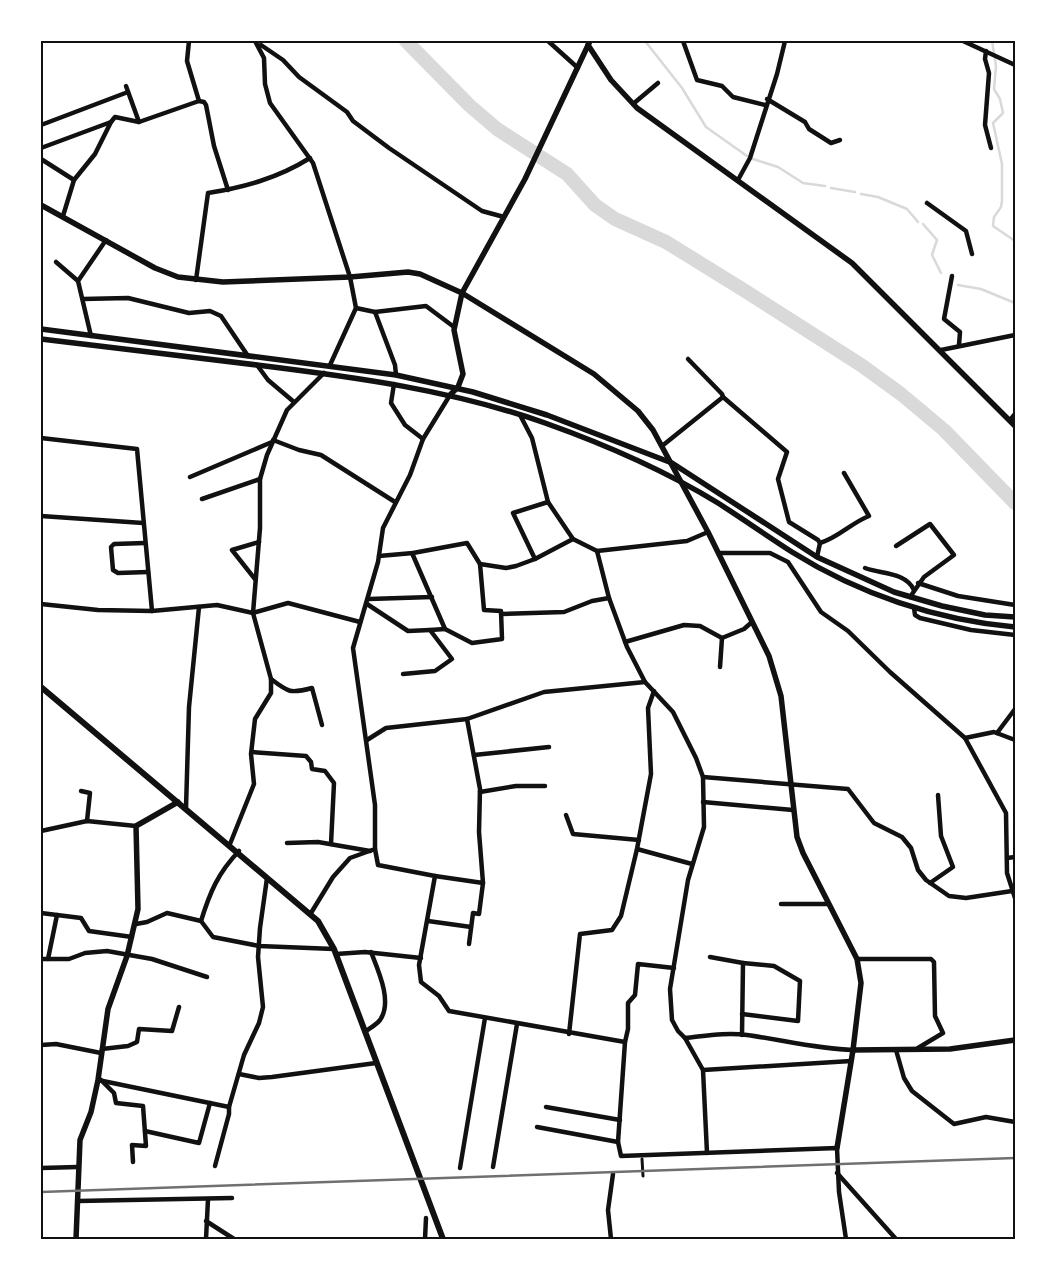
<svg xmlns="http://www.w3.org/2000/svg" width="1056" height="1280" font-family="'Open Sans',sans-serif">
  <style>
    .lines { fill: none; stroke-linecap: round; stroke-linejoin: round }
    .stream { stroke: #d9d9d9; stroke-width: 2.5 }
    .river { stroke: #d9d9d9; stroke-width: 14 }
    .pedestrian { stroke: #111; stroke-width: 3 }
    .minor { stroke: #111; stroke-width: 4.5 }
    .tertiary { stroke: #111; stroke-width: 5.5 }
    .secondary { stroke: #111; stroke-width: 6 }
    .rail { stroke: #707070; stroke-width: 2.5 }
    .neatline { fill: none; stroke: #111; stroke-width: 2 }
  </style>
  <rect width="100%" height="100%" fill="#fff"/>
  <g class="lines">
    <!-- stream -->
    <g class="stream">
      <path d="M645 41 682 88 706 127 747 156"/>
      <path d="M992 41 996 66 994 89 1000 99 1003 113 993 123 1002 164V201L1001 207 994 217 993 226 1015 241"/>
      <path d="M753 159 778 167 803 183 825 186"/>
      <path d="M831 188 855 192"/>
      <path d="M861 194 878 197 907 209 918 222"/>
      <path d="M923 224 937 240 932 255 941 273"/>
      <path d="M958 285 981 289 1015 303"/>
    </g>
    <!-- river -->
    <path class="river" d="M406 41 469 105 497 129 567 174 595 205 615 219 666 242 742 289 861 365 901 394 944 430 1015 503"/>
    <!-- pedestrian -->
    <path class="pedestrian" d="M642 1159 643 1176"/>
    <!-- minor -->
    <g class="minor">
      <path d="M255 41 264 58 265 84 270 103 313 163 350 277 356 308 330 365"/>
      <path d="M548 41 578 68"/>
      <path d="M683 41 697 80 722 86 733 97 765 105"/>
      <path d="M963 41 1015 65"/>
      <path d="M259 46 261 45 283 60 299 77 347 112 353 121 389 148 482 211 504 217"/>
      <path d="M986 51 985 59 989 73 985 125 991 148"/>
      <path d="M126 86 139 122"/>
      <path d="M767 99 805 122 809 129 831 143 840 140"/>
      <path d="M199 101 204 102 206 105 214 146 228 190"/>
      <path d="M633 104 658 83"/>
      <path d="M41 125 128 92"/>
      <path d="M41 148 111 122"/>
      <path d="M41 159 74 180"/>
      <path d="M738 180 750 158 777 74 785 41"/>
      <path d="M927 203 966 231 972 254"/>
      <path d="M63 216 74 180 95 154 111 122 115 117 139 122 199 101 187 61 189 41"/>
      <path d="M56 262 78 281"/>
      <path d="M952 276 944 319 960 332 959 345"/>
      <path d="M196 280 208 193C245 187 278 178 310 158"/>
      <path d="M83 299 128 298 189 313 210 311 221 316 248 356"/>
      <path d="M356 308 375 312 426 306 454 327"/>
      <path d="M375 312 395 365 396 375"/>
      <path d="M91 336 78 281 106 240"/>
      <path d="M941 350 1015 335"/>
      <path d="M688 359 722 394 723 397"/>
      <path d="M257 365 268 380 294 402"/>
      <path d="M394 384 391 403 405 425 423 439"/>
      <path d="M520 415 532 438 548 502 573 539 597 551 609 598 627 647 645 682 673 712 696 758 703 777 704 827 688 880 670 989 672 1020 678 1031 685 1038 703 1070 707 1153"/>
      <path d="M1010 420 1015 414"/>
      <path d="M41 438 137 449 152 611"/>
      <path d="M273 440 299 450 321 455 395 502"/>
      <path d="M662 446 723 397 787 452 778 479 789 522 818 540 820 543 817 557"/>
      <path d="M190 477 272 442"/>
      <path d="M202 499 260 479"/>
      <path d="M41 516 143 523"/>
      <path d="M145 543 114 544 111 547 113 570 118 573 148 572"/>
      <path d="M820 543C838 538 851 523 869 516L844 473"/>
      <path d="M896 546 930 524 954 555 924 577 910 597"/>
      <path d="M597 551 687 541 708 532"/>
      <path d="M412 553 445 629 472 643 502 639 501 611 484 610 480 564"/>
      <path d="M719 553H770L788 562 821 612 848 631 890 672 965 738 1006 813 1007 873 1015 898"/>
      <path d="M379 556 413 553 467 543 480 564 506 568 516 566 535 559 573 539"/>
      <path d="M535 559 513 513 548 502"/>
      <path d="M865 568C881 574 906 572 914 590"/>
      <path d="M255 579 232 550 259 542"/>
      <path d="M918 583 958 596 1015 605"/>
      <path d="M369 599 432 597"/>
      <path d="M41 604 98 610 152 611 217 605 253 613 288 603 360 622"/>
      <path d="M367 604 408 631 430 630"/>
      <path d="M914 608 915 615 920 618 971 630 1015 635"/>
      <path d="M501 614 564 612 592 601 609 598"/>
      <path d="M625 642 684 625 700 626 722 638 744 629 752 622"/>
      <path d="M720 667 722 638"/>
      <path d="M403 674 435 671 452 659 430 630 445 629"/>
      <path d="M271 679C288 692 290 694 312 688L322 725"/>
      <path d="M997 733 1015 709"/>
      <path d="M965 738 994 732 1015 740"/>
      <path d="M367 740 386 728 467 719 544 692 645 682"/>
      <path d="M252 752 306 756 311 762 312 769 325 771 334 783 331 844"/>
      <path d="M474 755 549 747"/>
      <path d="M703 777 848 789 874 823 902 837 911 848 918 870 926 880 949 896 966 898 1012 891"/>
      <path d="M81 791 90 793 87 821"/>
      <path d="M480 792 516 786H545"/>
      <path d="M703 802 793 810"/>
      <path d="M186 808 189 707 199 607"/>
      <path d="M566 815 573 834 639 840"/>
      <path d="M41 831 87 821 136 826"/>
      <path d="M287 843 318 842 370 851"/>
      <path d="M230 844 254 784 251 754 255 719 271 693V679L253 613 260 528V479L267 455 287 410 324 373"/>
      <path d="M375 849 378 865 435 876 419 965 421 982 439 996 449 1011 625 1042 618 1142 621 1156 837 1148 839 1192 846 1239"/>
      <path d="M637 849 692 864"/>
      <path d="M1007 858 1015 857"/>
      <path d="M435 876 483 883 479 832 480 789 467 719"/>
      <path d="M930 883 953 867 941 836 938 795"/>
      <path d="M781 904H828"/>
      <path d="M41 913 81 918 89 931 132 937"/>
      <path d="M311 913 333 877 350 858 375 849V805L353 648 378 562 383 528 410 475 423 439 450 395"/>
      <path d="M201 921C210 892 218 873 239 851"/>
      <path d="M428 921 471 927"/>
      <path d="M136 924 147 922 167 913 201 921 213 937 259 946 334 949"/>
      <path d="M469 944 473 913 479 914 483 883"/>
      <path d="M336 954 365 952 421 958"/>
      <path d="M710 957 743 963 742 1035"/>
      <path d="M41 959H69L85 953 107 951 152 959 207 977"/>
      <path d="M48 959 57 915"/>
      <path d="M857 959H931L934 962 935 1016 943 1033 918 1048"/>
      <path d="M742 1014 798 1021 800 981 774 966 743 963"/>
      <path d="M365 1032C370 1028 376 1025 380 1020 393 1002 378 970 371 952"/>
      <path d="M569 1034 580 934 612 930 621 916 637 849 651 774 648 708 654 691"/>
      <path d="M685 1038C705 1036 726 1032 747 1035 783 1040 817 1049 853 1050"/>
      <path d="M625 1042 628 1029V1003L635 995 638 964 674 968"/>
      <path d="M41 1045 56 1044 101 1053"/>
      <path d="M102 1049 128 1046 137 1042 139 1029 172 1031 179 1007"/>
      <path d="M896 1050 904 1078 912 1091 954 1124 986 1117 1015 1122"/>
      <path d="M703 1070 851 1061"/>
      <path d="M239 1074 259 1078 272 1077 376 1063"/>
      <path d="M98 1080 229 1107 244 1055 259 1023 263 1007 258 957 260 928 267 878"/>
      <path d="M101 1080 114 1093 116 1103 143 1106 146 1146 132 1145 133 1162"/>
      <path d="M546 1107 620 1120"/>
      <path d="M537 1127 618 1142"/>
      <path d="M145 1131 199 1143 210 1103"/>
      <path d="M215 1166 229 1114V1107"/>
      <path d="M493 1167 517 1024"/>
      <path d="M41 1168 78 1167"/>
      <path d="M460 1168 485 1018"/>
      <path d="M837 1173 896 1239"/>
      <path d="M78 1201 232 1198"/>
      <path d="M206 1221 234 1239"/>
      <path d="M206 1239 208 1199"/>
      <path d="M425 1239 426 1218"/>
      <path d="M611 1239 608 1210 613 1174"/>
    </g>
    <!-- tertiary -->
    <g class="tertiary">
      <path d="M588 45 611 80 637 108 852 263 1015 426"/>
      <path d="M41 205 155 268 178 277 223 282 350 277 408 272 420 274 462 293 594 374 638 411 653 430 708 532 769 656 781 696 797 837 803 853 857 959 861 983 853 1050 837 1148"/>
      <path d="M41 329 396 375 473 392 547 415 672 463 817 557 894 592 942 606 985 615 1015 617"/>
      <path d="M41 339C113 347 185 357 257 365 354 377 452 390 545 423 604 444 664 470 718 503 743 519 767 536 792 552 859 594 936 620 1015 627"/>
      <path d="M450 395 458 387 463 374 454 330 462 293 525 179 590 41"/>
      <path d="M853 1050 950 1049 1015 1040"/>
      <path d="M76 1239 80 1140 91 1112 98 1080 108 1009 127 956 138 909 136 826 178 802"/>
    </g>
    <!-- secondary -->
    <path class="secondary" d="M41 687 318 921 334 949 443 1239"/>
    <!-- rail -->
    <path class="rail" d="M41 1192 1015 1158"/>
  </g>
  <!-- border -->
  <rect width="1056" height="1280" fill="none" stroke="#ffffff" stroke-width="85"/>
  <rect x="42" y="42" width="972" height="1196" class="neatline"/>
</svg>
